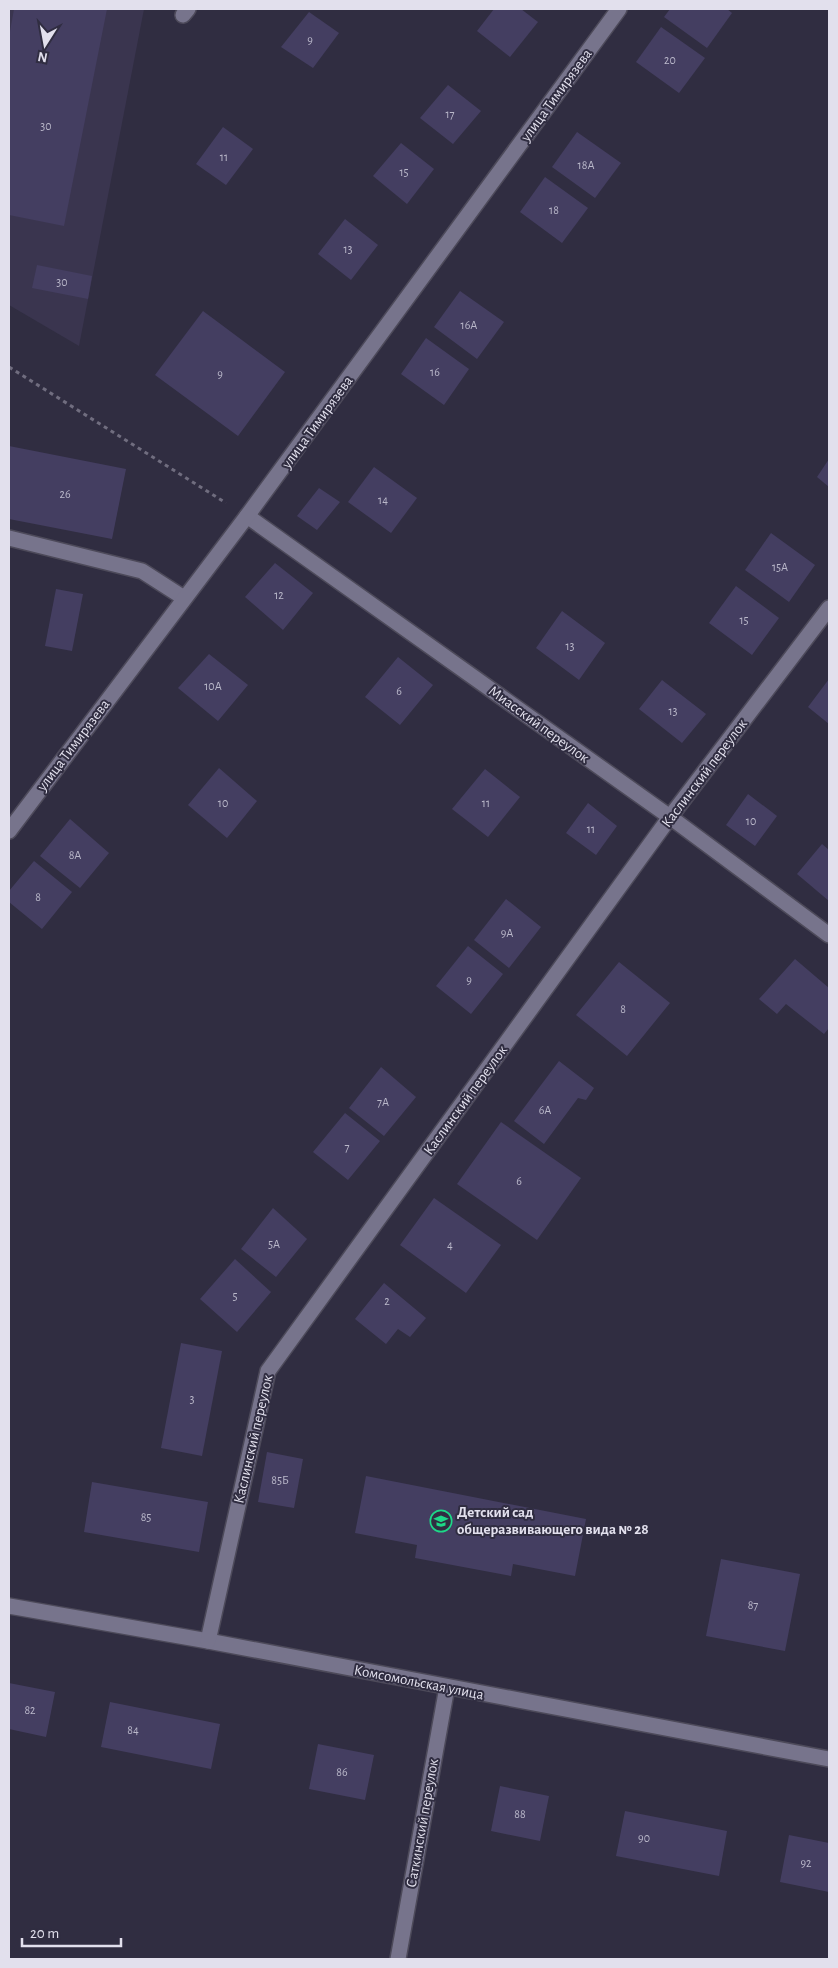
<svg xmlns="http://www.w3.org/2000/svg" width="838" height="1968" font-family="'Alegreya Sans',sans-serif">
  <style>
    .built { fill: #3a354f }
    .building { fill: #443e61 }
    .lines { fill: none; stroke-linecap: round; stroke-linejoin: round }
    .minor-casing { stroke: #4d4a5a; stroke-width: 18 }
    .path { stroke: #706d7f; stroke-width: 3; stroke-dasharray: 4 4; stroke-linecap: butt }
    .minor { stroke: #77748c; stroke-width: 15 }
    .labels { text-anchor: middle; stroke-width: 4; stroke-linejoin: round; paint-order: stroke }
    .number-label { font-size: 12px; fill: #bab8ca }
    .street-label { font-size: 15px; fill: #e2e0ed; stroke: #302d41 }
    .poi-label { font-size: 15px; font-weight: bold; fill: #e2e0ed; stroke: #302d41; text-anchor: start }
  </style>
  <rect width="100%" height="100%" fill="#302d41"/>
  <!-- built -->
  <path class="built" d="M9 9H144L79 346 9 305Z"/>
  <!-- building -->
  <g class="building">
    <path d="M14 9H107L64 226 9 215V37Z"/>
    <path d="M494 9H521L538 22 510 57 477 31Z"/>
    <path d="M670 9H727L732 13 707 48 664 17Z"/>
    <path d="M309 12 339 33 313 68 281 47Z"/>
    <path d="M661 27 705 58 679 93 636 62Z"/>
    <path d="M448 85 481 111 453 144 420 118Z"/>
    <path d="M223 127 253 149 226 185 196 164Z"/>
    <path d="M577 132 621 163 595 198 552 167Z"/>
    <path d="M401 143 434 169 407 204 373 176Z"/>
    <path d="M545 177 588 208 562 243 520 212Z"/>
    <path d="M345 219 378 245 351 280 318 254Z"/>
    <path d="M37 265 92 276 88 299 32 288Z"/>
    <path d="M460 291 504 322 477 359 434 327Z"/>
    <path d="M203 311 285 372 238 436 155 375Z"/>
    <path d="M426 338 469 369 444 405 401 374Z"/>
    <path d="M9 446 126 469 112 539 9 519Z"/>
    <path d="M829 459V487L817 477Z"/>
    <path d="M374 467 417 498 391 533 348 502Z"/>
    <path d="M319 488 340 502 317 530 297 516Z"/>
    <path d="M771 533 815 565 789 602 745 570Z"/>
    <path d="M275 563 313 593 283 630 245 597Z"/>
    <path d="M736 586 779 618 752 655 709 623Z"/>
    <path d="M56 589 83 594 72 651 45 646Z"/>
    <path d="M562 611 605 643 579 680 536 648Z"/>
    <path d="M209 654 248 685 218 721 178 688Z"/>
    <path d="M398 657 433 685 400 725 365 697Z"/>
    <path d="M829 679V724L808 707Z"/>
    <path d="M662 680 706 714 682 743 639 709Z"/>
    <path d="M219 768 257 801 227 838 188 805Z"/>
    <path d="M485 769 520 797 488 837 452 809Z"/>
    <path d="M748 794 777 816 755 846 726 825Z"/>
    <path d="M588 803 617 826 596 855 566 833Z"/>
    <path d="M70 819 109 853 80 888 40 856Z"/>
    <path d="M822 844 829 850V901L797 874Z"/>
    <path d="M34 861 72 892 42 929 9 902V891Z"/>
    <path d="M506 899 541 927 509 968 474 940Z"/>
    <path d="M468 946 503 974 471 1014 436 986Z"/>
    <path d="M795 959 829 988V1028L824 1034 786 1004 777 1014 759 999Z"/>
    <path d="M619 962 670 1003 627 1056 576 1015Z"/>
    <path d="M559 1061 594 1088 586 1100 578 1098 544 1144 514 1121Z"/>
    <path d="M381 1067 416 1097 384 1136 349 1108Z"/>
    <path d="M345 1113 380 1141 348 1180 313 1152Z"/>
    <path d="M501 1122 581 1178 537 1240 457 1184Z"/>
    <path d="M434 1198 501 1245 466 1293 400 1245Z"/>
    <path d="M273 1208 307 1239 276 1277 241 1249Z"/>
    <path d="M235 1259 271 1292 237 1332 200 1299Z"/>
    <path d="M384 1283 426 1318 410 1337 398 1329 386 1344 355 1319Z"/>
    <path d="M181 1343 222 1351 202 1456 161 1448Z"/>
    <path d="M267 1452 303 1459 294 1508 258 1502Z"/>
    <path d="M366 1476 586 1519 575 1576 513 1564 511 1576 415 1558 417 1545 355 1533Z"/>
    <path d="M92 1482 208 1502 199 1552 84 1532Z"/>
    <path d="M721 1559 800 1574 785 1651 706 1636Z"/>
    <path d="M9 1683 55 1692 46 1737 9 1729Z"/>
    <path d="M110 1702 220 1724 211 1769 101 1747Z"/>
    <path d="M318 1744 374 1755 365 1800 309 1789Z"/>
    <path d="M500 1786 549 1796 540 1841 491 1831Z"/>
    <path d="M625 1811 727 1831 719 1876 616 1856Z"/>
    <path d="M789 1835 829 1843V1892L780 1882Z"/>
  </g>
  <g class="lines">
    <!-- minor casing -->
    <g class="minor-casing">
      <g id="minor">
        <path d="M183 15 188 9"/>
        <path d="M247 516 670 817 829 935"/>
        <path d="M9 538 142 571 184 598"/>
        <path d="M9 831 247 516 619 9"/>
        <path d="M9 1606 208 1641 829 1759"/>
        <path d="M208 1641 268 1371 670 817 829 608"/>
        <path d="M398 1959 447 1687"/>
      </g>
    </g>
    <!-- path -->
    <path class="path" d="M9 367 226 503"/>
    <!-- minor -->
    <use href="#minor" class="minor"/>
  </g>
  <!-- icons -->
  <defs>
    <g id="school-ring" transform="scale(1.125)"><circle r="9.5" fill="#302d41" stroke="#1ed888" stroke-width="1.5"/><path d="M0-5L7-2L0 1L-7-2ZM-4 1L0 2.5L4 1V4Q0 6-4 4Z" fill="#1ed888"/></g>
  </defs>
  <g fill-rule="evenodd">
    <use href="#school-ring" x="441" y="1521"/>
  </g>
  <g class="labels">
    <!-- number labels -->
    <g class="number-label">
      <text x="310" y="44">9</text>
      <text x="670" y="64">20</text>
      <text x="450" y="118">17</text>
      <text x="46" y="130">30</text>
      <text x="224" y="161">11</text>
      <text x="586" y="169">18А</text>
      <text x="404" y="176">15</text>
      <text x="554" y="214">18</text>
      <text x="348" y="253">13</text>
      <text x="62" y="286">30</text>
      <text x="469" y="329">16А</text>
      <text x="435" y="376">16</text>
      <text x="220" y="378">9</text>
      <text x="65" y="498">26</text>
      <text x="383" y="504">14</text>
      <text x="780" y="571">15А</text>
      <text x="279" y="599">12</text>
      <text x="744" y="624">15</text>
      <text x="570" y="650">13</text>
      <text x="213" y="690">10А</text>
      <text x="399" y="695">6</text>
      <text x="673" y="715">13</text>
      <text x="223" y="807">10</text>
      <text x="486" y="807">11</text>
      <text x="751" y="825">10</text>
      <text x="591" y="833">11</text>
      <text x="75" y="859">8А</text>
      <text x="38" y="901">8</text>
      <text x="507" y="937">9А</text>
      <text x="469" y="984">9</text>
      <text x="623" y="1013">8</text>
      <text x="383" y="1106">7А</text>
      <text x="545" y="1114">6А</text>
      <text x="347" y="1151">7</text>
      <text x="519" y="1185">6</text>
      <text x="274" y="1248">5А</text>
      <text x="450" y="1249">4</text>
      <text x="235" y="1300">5</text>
      <text x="387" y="1305">2</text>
      <text x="192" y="1403">3</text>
      <text x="280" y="1484">85Б</text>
      <text x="146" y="1521">85</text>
      <text x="753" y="1609">87</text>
      <text x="30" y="1714">82</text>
      <text x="133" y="1734">84</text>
      <text x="342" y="1776">86</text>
      <text x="520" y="1818">88</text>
      <text x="644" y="1842">90</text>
      <text x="806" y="1867">92</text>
    </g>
    <!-- street labels -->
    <g class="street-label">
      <text transform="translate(556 95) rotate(-54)" y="5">улица Тимирязева</text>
      <text transform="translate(317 422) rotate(-54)" y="5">улица Тимирязева</text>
      <text transform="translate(539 724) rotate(36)" y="5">Миасский переулок</text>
      <text transform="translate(73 745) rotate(-53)" y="5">улица Тимирязева</text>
      <text transform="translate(704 773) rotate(-53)" y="5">Каслинский переулок</text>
      <text transform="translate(465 1100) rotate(-54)" y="5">Каслинский переулок</text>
      <text transform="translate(253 1439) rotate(-77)" y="5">Каслинский переулок</text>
      <text transform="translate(419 1682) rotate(11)" y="5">Комсомольская улица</text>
      <text transform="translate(422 1823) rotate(-80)" y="5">Саткинский переулок</text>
    </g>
    <!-- poi labels -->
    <g class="poi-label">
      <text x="457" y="1517">Детский сад<tspan x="457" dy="17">общеразвивающего вида № 28</tspan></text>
    </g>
  </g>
  <!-- border -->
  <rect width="838" height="1968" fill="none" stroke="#e2e0ed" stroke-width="20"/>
  <!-- north arrow -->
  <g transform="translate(45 45) rotate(191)" stroke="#302d41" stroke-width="4" paint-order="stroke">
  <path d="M0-4L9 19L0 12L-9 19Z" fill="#e2e0ed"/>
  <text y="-8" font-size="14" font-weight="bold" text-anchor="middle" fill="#e2e0ed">N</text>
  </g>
  <!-- scale -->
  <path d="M22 1938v8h99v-8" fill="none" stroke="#e2e0ed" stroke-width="2.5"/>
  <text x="30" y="1938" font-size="15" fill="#e2e0ed" stroke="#302d41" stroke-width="4" paint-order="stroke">20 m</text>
</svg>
